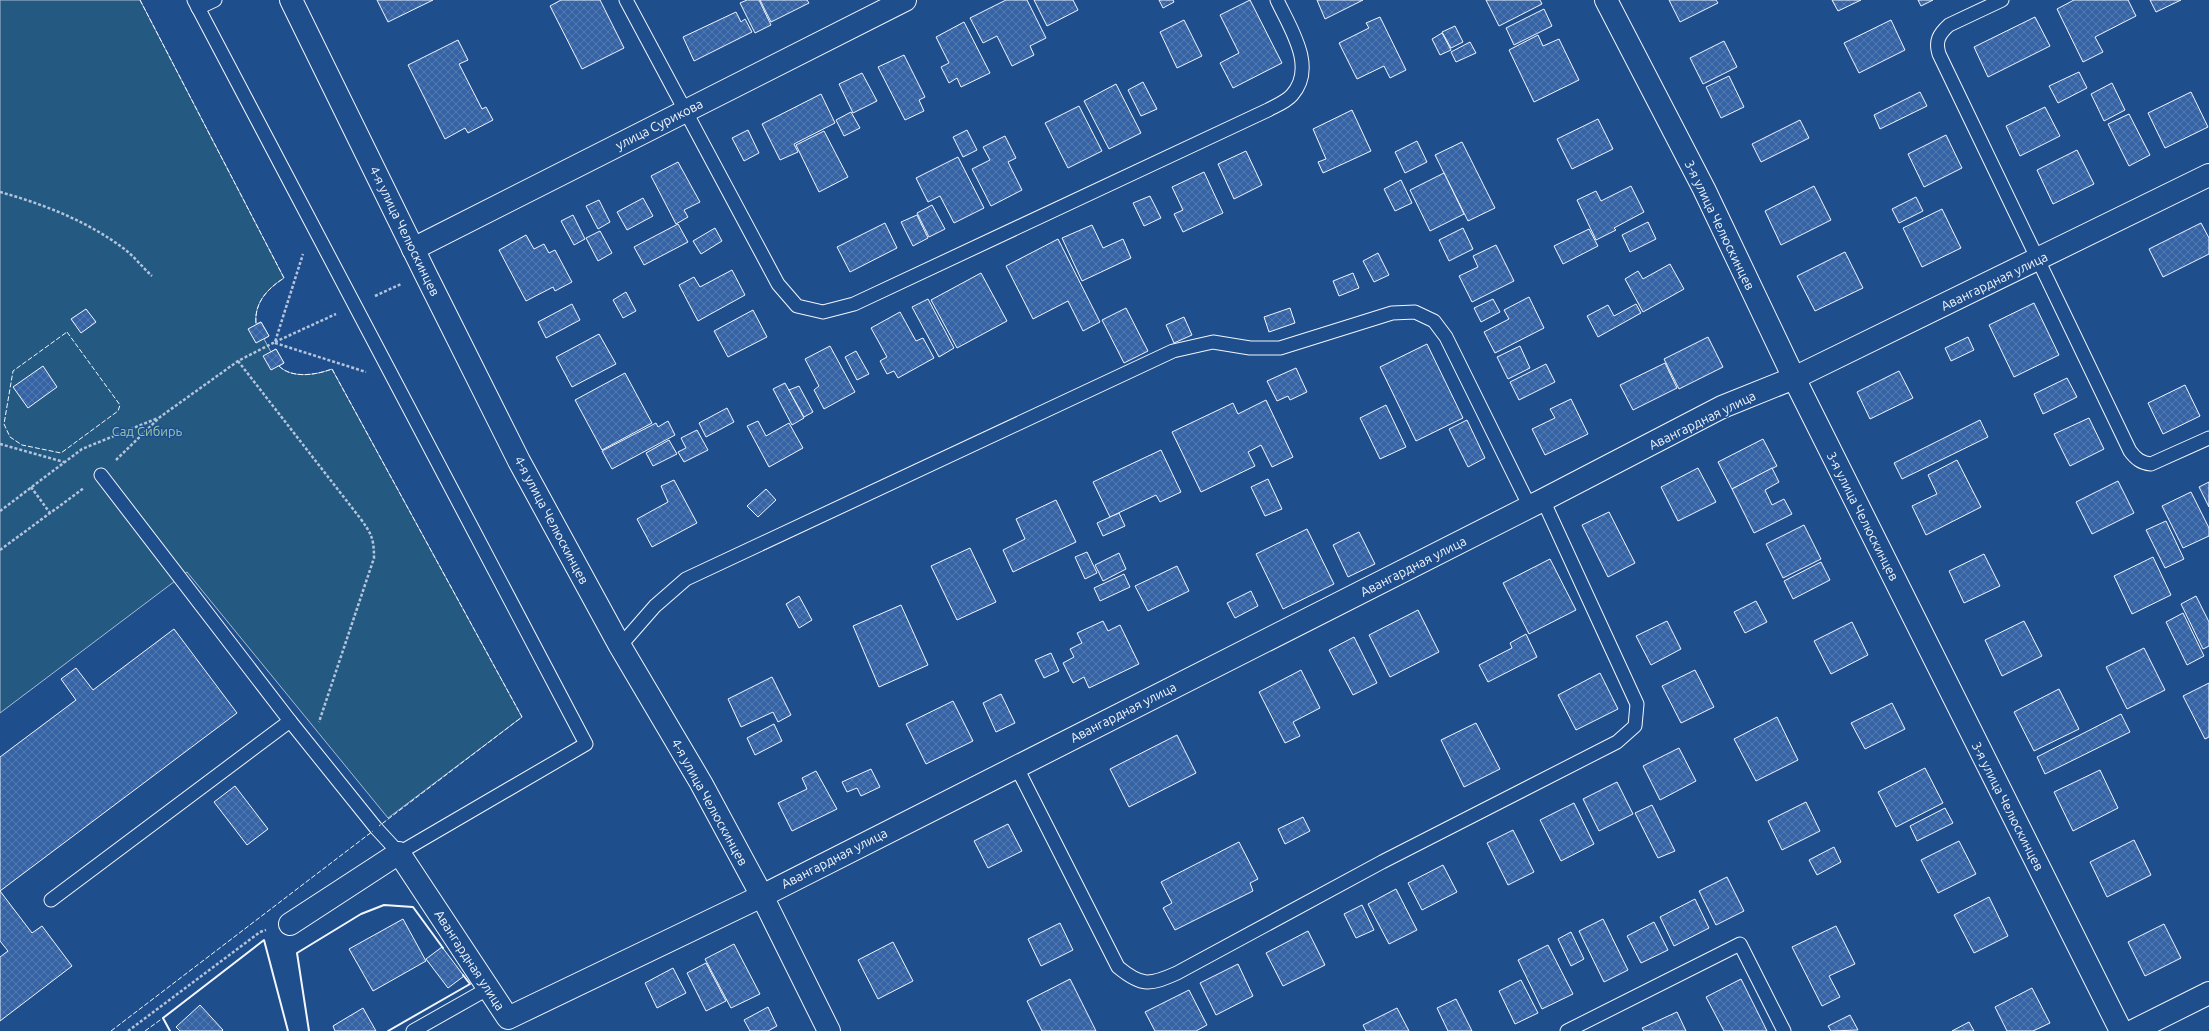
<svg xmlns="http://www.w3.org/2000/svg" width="2209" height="1031" font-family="Ubuntu,sans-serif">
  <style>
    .green { fill: #245a82; stroke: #a8bbd7 }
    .building { fill: url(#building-cross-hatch); stroke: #f2f6ff }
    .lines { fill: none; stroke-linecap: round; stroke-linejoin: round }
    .service-casing { stroke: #f2f6ff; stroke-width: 15 }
    .minor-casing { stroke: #f2f6ff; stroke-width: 24 }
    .tertiary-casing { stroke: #f2f6ff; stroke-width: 24 }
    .secondary-casing { stroke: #f2f6ff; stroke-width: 24 }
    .path { stroke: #b3c4dc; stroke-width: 2.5; stroke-dasharray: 3 2; stroke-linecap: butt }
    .service { stroke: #1f4e8c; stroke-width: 13 }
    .minor { stroke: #1f4e8c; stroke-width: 22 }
    .tertiary { stroke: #1f4e8c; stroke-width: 22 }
    .secondary { stroke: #1f4e8c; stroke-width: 22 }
    .fence { stroke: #f2f6ff; stroke-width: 1; stroke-dasharray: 5 2; stroke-linecap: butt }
    .wall { stroke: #f2f6ff; stroke-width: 2 }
    .labels { text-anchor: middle; stroke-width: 3; stroke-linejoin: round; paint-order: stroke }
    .street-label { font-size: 13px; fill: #f2f6ff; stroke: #1f4e8c }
    .park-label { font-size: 13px; fill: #97c8a6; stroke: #1f4e8c }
  </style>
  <defs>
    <pattern id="building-cross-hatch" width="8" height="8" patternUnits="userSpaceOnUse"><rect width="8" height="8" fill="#3563a3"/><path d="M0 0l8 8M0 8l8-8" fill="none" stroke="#537ab1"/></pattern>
  </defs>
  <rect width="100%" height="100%" fill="#1f4e8c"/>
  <!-- green -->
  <path class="green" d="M0 0H140L284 278C267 289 254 303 256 324L261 322 269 336 264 339 271 352 276 349 284 363 279 366C292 379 316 375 332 369L522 717 388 818 187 572 0 713Z"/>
  <!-- building -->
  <g class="building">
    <path d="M377 0H433L388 22Z"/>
    <path d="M561 0H600L624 48 582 69 550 6Z"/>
    <path d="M747 0H759L771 25 755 33 740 3Z"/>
    <path d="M760 0H807L809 3 771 22Z"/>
    <path d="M1006 0H1027L1046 38 1030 46 1034 55 1012 66 997 36 983 43 970 18Z"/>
    <path d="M1034 0H1073L1078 10 1047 26Z"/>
    <path d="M1159 0H1173L1174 2 1163 8Z"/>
    <path d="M1250 0 1282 63 1233 88 1220 63 1239 53 1220 15Z"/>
    <path d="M1317 0H1363L1325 19Z"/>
    <path d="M1486 0H1540L1542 4 1499 26Z"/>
    <path d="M1669 0H1716L1718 3 1680 22Z"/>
    <path d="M1832 0H1861L1838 11Z"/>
    <path d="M1918 0H1933L1921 6Z"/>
    <path d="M2074 0H2128L2136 16 2095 37 2103 52 2083 62 2057 9Z"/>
    <path d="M2150 0H2181L2156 12Z"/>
    <path d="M1544 9 1552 26 1514 45 1506 28Z"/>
    <path d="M736 12 741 22 745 19 752 32 694 61 683 37Z"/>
    <path d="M1380 17 1406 70 1390 78 1384 66 1357 79 1339 43 1369 28 1366 23Z"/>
    <path d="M2035 17 2050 46 1988 77 1974 47Z"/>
    <path d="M1184 20 1202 56 1177 68 1160 32Z"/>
    <path d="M1891 20 1905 50 1859 73 1844 43Z"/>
    <path d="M964 22 990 73 961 87 957 78 949 83 941 67 949 63 936 37Z"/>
    <path d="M1455 26 1463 42 1451 48 1442 32Z"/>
    <path d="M1442 33 1451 50 1440 55 1432 39Z"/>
    <path d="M1538 35 1543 46 1559 39 1579 80 1534 102 1509 50Z"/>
    <path d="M458 40 468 60 459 64 482 109 486 107 493 120 468 133 465 128 445 139 408 65Z"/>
    <path d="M1724 41 1737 67 1703 84 1690 58Z"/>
    <path d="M1470 42 1476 53 1456 62 1451 52Z"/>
    <path d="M904 55 925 97 919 100 924 111 905 120 878 67Z"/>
    <path d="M2079 72 2087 88 2058 103 2049 86Z"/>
    <path d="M862 73 877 101 853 113 839 84Z"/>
    <path d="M1729 76 1744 107 1721 118 1706 87Z"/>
    <path d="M1143 82 1157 109 1141 116 1128 90Z"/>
    <path d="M2112 83 2125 110 2104 121 2091 94Z"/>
    <path d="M1116 84 1141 133 1109 149 1084 101Z"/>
    <path d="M1920 92 1927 106 1880 129 1874 115Z"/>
    <path d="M2191 92 2208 127 2165 148 2148 113Z"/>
    <path d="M821 94 835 123 794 144 798 152 780 160 762 124Z"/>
    <path d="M1079 106 1102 151 1068 168 1045 123Z"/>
    <path d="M2045 107 2060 136 2020 156 2006 126Z"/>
    <path d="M1352 110 1371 151 1323 173 1318 162 1326 159 1313 129Z"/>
    <path d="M851 112 860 128 844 136 836 120Z"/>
    <path d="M2129 114 2150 155 2129 166 2108 124Z"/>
    <path d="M1598 119 1613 149 1572 169 1557 139Z"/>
    <path d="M1800 120 1809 138 1761 162 1752 144Z"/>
    <path d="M748 130 759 153 744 161 732 138Z"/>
    <path d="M967 130 977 150 963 157 953 137Z"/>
    <path d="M824 131 848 177 819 192 796 145Z"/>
    <path d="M1946 135 1962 168 1924 187 1908 154Z"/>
    <path d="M1005 136 1016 158 1008 162 1022 190 991 206 972 169 990 160 983 147Z"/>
    <path d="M1417 141 1427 162 1405 173 1395 152Z"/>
    <path d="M1462 142 1495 208 1468 221 1435 155Z"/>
    <path d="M2077 150 2094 184 2053 204 2037 170Z"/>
    <path d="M1246 151 1262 185 1234 199 1218 164Z"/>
    <path d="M958 157 984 208 954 223 940 196 928 202 916 178Z"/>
    <path d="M678 162 700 202 684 210 688 217 676 224 651 176Z"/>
    <path d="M1204 172 1223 213 1183 232 1174 214 1183 210 1172 187Z"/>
    <path d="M1444 173 1464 214 1430 231 1410 190Z"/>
    <path d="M1401 180 1412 203 1395 211 1384 189Z"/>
    <path d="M1631 186 1644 212 1614 228 1616 230 1596 240 1577 200 1596 191 1601 201Z"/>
    <path d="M1814 186 1831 220 1781 245 1765 211Z"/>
    <path d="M1150 196 1161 218 1144 226 1133 203Z"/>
    <path d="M1916 197 1923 211 1899 223 1892 209Z"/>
    <path d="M643 198 653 216 627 230 617 212Z"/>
    <path d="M599 200 610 222 598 229 586 206Z"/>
    <path d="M932 205 945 229 929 237 917 213Z"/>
    <path d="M1942 209 1961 248 1922 267 1903 228Z"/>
    <path d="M573 215 585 239 574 245 561 221Z"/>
    <path d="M917 215 928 238 913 246 901 222Z"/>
    <path d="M1648 222 1656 239 1630 252 1622 235Z"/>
    <path d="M885 223 897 248 850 272 837 247Z"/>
    <path d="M2201 223 2209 238V254L2163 277 2149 249Z"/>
    <path d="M678 224 688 242 644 265 634 247Z"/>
    <path d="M1092 225 1103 248 1123 239 1131 258 1082 281 1062 238Z"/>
    <path d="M715 228 722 241 701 254 693 241Z"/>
    <path d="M1463 228 1473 249 1449 261 1439 240Z"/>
    <path d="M1589 229 1598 246 1563 264 1554 246Z"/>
    <path d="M600 231 612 253 598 261 586 238Z"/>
    <path d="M526 235 534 249 544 244 549 253 555 250 572 282 555 291 553 287 526 301 499 250Z"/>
    <path d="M1058 239 1100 322 1083 331 1068 301 1033 319 1006 266Z"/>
    <path d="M1496 245 1514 281 1472 302 1459 276 1478 267 1473 256Z"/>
    <path d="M1845 252 1863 288 1815 311 1797 276Z"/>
    <path d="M1378 253 1389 275 1374 282 1363 261Z"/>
    <path d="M1670 264 1684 289 1643 312 1625 279 1638 271 1643 279Z"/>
    <path d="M732 270 745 295 698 321 679 285 694 277 700 287Z"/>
    <path d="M981 273 1007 321 957 348 931 300Z"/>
    <path d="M1353 273 1359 288 1339 296 1333 281Z"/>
    <path d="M626 292 636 311 623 318 613 300Z"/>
    <path d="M1529 297 1544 328 1495 353 1484 332 1509 319 1504 310Z"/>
    <path d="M928 299 954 348 939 357 912 307Z"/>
    <path d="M1493 299 1500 312 1481 322 1474 308Z"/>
    <path d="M2034 303 2059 355 2014 377 1989 325Z"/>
    <path d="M572 304 580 320 546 338 538 322Z"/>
    <path d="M1636 304 1641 313 1598 337 1587 316 1608 305 1614 316Z"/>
    <path d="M1126 308 1148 351 1124 363 1102 320Z"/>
    <path d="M1290 308 1295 323 1269 332 1264 317Z"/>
    <path d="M86 309 96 322 81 333 71 319Z"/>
    <path d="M753 310 767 337 728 357 714 331Z"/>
    <path d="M900 312 916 341 923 338 934 358 898 378 894 371 887 374 880 361 887 357 871 328Z"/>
    <path d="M1184 317 1192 335 1174 343 1166 325Z"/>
    <path d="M261 322 269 336 256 343 248 329Z"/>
    <path d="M599 334 616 364 572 387 556 357Z"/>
    <path d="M1708 337 1723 367 1679 389 1664 359Z"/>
    <path d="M1968 337 1974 350 1951 361 1945 348Z"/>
    <path d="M1427 344 1463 418 1416 441 1380 367Z"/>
    <path d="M830 346 855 392 824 409 814 390 819 386 805 359Z"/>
    <path d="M1520 346 1530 368 1508 379 1497 357Z"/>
    <path d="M276 349 284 363 271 370 263 356Z"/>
    <path d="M856 351 869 374 857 380 845 357Z"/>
    <path d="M1665 363 1677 388 1633 410 1620 385Z"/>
    <path d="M1546 364 1555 382 1519 400 1510 382Z"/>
    <path d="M43 366 57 387 28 408 13 387Z"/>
    <path d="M1296 368 1307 392 1290 400 1288 396 1277 401 1267 381Z"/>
    <path d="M1899 371 1913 398 1870 419 1857 392Z"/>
    <path d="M625 373 652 423 602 450 575 400Z"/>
    <path d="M2067 378 2077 397 2043 414 2034 394Z"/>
    <path d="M785 383 804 418 792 425 773 389Z"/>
    <path d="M2185 385 2200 416 2163 434 2148 403Z"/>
    <path d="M799 386 813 412 804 417 789 390Z"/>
    <path d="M1571 399 1588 434 1545 455 1532 429 1555 418 1550 409Z"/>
    <path d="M1266 400 1293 457 1272 467 1261 445 1248 452 1255 466 1201 492 1172 432 1233 403 1238 414Z"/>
    <path d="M1386 405 1406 447 1380 459 1360 418Z"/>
    <path d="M727 408 734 422 706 437 699 423Z"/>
    <path d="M2089 418 2104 449 2070 466 2054 434Z"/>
    <path d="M1467 420 1485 458 1468 467 1449 429Z"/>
    <path d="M1980 420 1988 437 1902 479 1894 463Z"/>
    <path d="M668 421 675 435 612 469 602 451 656 423 658 427Z"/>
    <path d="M758 421 766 436 789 423 803 448 769 467 747 426Z"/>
    <path d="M697 430 708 450 684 462 678 452 686 448 681 438Z"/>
    <path d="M1763 439 1777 466 1732 489 1718 462Z"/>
    <path d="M669 440 677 454 653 466 646 453Z"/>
    <path d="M1161 450 1181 492 1160 502 1156 495 1110 517 1093 482Z"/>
    <path d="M1957 460 1981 507 1926 535 1912 506 1937 494 1928 475Z"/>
    <path d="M1698 468 1716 502 1678 521 1661 487Z"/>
    <path d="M1772 468 1779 482 1765 490 1772 505 1784 499 1792 514 1754 533 1732 489Z"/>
    <path d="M1268 479 1282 509 1265 516 1251 487Z"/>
    <path d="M674 480 697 523 652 547 637 519 668 502 661 486Z"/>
    <path d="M2118 481 2134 513 2092 534 2076 502Z"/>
    <path d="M2209 482V507L2199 487Z"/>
    <path d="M766 489 776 500 758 517 747 506Z"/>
    <path d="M2191 492 2209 528V536L2183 548 2162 506Z"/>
    <path d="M1056 500 1076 542 1013 572 1003 550 1025 539 1016 519Z"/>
    <path d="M1609 512 1635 563 1608 577 1582 525Z"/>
    <path d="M1119 513 1125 526 1103 536 1097 523Z"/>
    <path d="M2166 521 2184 559 2165 568 2146 530Z"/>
    <path d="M1804 525 1821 559 1783 578 1766 544Z"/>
    <path d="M1307 529 1334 584 1283 609 1256 554Z"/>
    <path d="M1359 532 1375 564 1348 577 1333 545Z"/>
    <path d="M970 548 996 602 957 620 931 566Z"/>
    <path d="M1087 552 1097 573 1085 579 1075 557Z"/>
    <path d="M1119 553 1126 569 1103 581 1095 565Z"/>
    <path d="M1984 554 2000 586 1964 603 1949 571Z"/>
    <path d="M2153 557 2171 595 2132 614 2114 576Z"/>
    <path d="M1550 559 1576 610 1529 634 1503 583Z"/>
    <path d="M1821 562 1830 580 1793 599 1784 581Z"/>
    <path d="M1177 566 1189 591 1148 611 1135 586Z"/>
    <path d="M1124 574 1130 587 1100 601 1094 588Z"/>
    <path d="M1251 591 1258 606 1235 618 1227 603Z"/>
    <path d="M799 596 812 620 799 628 786 604Z"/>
    <path d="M2196 596 2209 622V646L2203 649 2181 604Z"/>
    <path d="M1756 601 1767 622 1745 633 1734 612Z"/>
    <path d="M901 605 928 665 879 687 853 626Z"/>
    <path d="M1418 610 1439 652 1390 677 1369 635Z"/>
    <path d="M2183 613 2204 656 2187 665 2166 622Z"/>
    <path d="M1103 621 1108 631 1120 625 1139 664 1089 688 1084 677 1073 683 1063 663 1074 657 1070 649 1082 643 1077 633Z"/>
    <path d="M1667 621 1681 649 1651 665 1636 636Z"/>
    <path d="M2024 621 2042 656 2002 676 1985 640Z"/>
    <path d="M1852 622 1868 655 1831 674 1814 641Z"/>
    <path d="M174 629 237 713 0 891 32 933 42 926 72 966 0 1021V957L8 951 0 941V757L76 700 61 679 76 668 93 690Z"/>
    <path d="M1526 634 1537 657 1488 682 1479 665 1512 648 1510 643Z"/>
    <path d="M1354 637 1377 683 1353 695 1329 650Z"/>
    <path d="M2144 648 2165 690 2127 709 2106 667Z"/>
    <path d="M1051 653 1059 671 1044 678 1035 660Z"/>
    <path d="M1301 670 1320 708 1293 722 1300 736 1285 743 1259 692Z"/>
    <path d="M1695 670 1714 707 1681 723 1662 686Z"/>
    <path d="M1600 673 1618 709 1576 730 1558 695Z"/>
    <path d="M772 677 791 715 778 722 773 712 741 727 728 699Z"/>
    <path d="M2209 683V737L2205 739 2183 696Z"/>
    <path d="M2059 689 2079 729 2034 751 2014 712Z"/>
    <path d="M1001 694 1015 723 996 732 983 703Z"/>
    <path d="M953 701 973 741 926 764 906 724Z"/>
    <path d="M1892 703 1905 729 1865 749 1851 723Z"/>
    <path d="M2121 714 2130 732 2045 774 2037 757Z"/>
    <path d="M1777 717 1798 760 1756 781 1734 739Z"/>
    <path d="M1476 723 1500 769 1464 787 1441 740Z"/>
    <path d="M774 724 782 741 755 755 747 738Z"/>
    <path d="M1177 735 1196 773 1129 807 1110 769Z"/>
    <path d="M1679 748 1696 781 1660 800 1643 766Z"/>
    <path d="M1925 768 1943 803 1896 827 1878 792Z"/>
    <path d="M871 769 880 787 861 796 857 788 847 792 842 782Z"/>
    <path d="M2100 770 2118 808 2073 831 2054 792Z"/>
    <path d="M816 771 837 809 792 831 778 803 807 789 802 778Z"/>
    <path d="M1617 782 1633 814 1599 831 1583 799Z"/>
    <path d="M235 786 268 829 247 845 214 802Z"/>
    <path d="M1806 802 1820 831 1782 850 1768 821Z"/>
    <path d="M1574 803 1594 844 1561 861 1540 820Z"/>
    <path d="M1652 805 1675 851 1658 858 1635 813Z"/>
    <path d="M1945 808 1953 823 1917 841 1910 826Z"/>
    <path d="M1303 817 1310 831 1285 844 1278 829Z"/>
    <path d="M1008 824 1022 851 988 868 974 841Z"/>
    <path d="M1513 830 1534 872 1508 885 1487 843Z"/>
    <path d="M2134 840 2151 875 2107 897 2090 862Z"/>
    <path d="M1959 841 1976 874 1938 893 1921 860Z"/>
    <path d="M1239 842 1258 879 1250 883 1253 891 1175 930 1163 908 1172 903 1161 882Z"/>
    <path d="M1834 847 1841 862 1817 875 1809 860Z"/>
    <path d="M1443 865 1457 892 1422 910 1408 883Z"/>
    <path d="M1727 877 1744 911 1716 925 1699 891Z"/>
    <path d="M1396 889 1417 930 1389 944 1368 904Z"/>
    <path d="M1989 897 2008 936 1974 953 1954 915Z"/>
    <path d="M1695 899 1709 928 1674 946 1660 917Z"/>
    <path d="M1362 905 1374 930 1356 938 1344 914Z"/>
    <path d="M403 919 426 961 373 991 349 949Z"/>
    <path d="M1603 919 1628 970 1604 982 1579 931Z"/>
    <path d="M1654 922 1668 950 1641 963 1627 936Z"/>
    <path d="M1060 923 1073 950 1041 966 1028 939Z"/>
    <path d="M2164 924 2181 958 2145 976 2128 942Z"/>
    <path d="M1836 926 1855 964 1829 976 1840 997 1822 1006 1792 947Z"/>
    <path d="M1308 931 1325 965 1283 986 1266 953Z"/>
    <path d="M1571 932 1584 959 1571 966 1558 939Z"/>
    <path d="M893 942 913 981 878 999 858 960Z"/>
    <path d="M734 944 760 994 731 1008 705 959Z"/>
    <path d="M1548 945 1573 994 1542 1009 1518 960Z"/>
    <path d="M442 947 464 976 448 988 426 959Z"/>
    <path d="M706 963 726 1001 706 1011 687 973Z"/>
    <path d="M1238 964 1253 996 1216 1015 1200 983Z"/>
    <path d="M673 968 686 993 657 1008 645 983Z"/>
    <path d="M1070 979 1096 1031H1042L1027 1001Z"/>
    <path d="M1741 979 1767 1031H1724L1706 997Z"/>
    <path d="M1521 980 1538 1013 1515 1024 1499 991Z"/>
    <path d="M2032 988 2050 1023 2033 1031H2007L1995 1007Z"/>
    <path d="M1189 990 1207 1025 1196 1031H1155L1145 1012Z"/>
    <path d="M1456 999 1472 1031H1448L1437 1008Z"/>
    <path d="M200 1005 223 1030 222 1031H180L176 1027Z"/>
    <path d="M768 1007 777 1026 768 1031H750L744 1020Z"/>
    <path d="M363 1008 376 1031H335L333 1026Z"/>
    <path d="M1397 1008 1409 1031H1366L1363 1025Z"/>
    <path d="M1677 1012 1686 1031H1644L1642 1028Z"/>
    <path d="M1850 1015 1858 1030 1831 1031 1828 1026Z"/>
    <path d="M1969 1022 1974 1031H1952Z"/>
  </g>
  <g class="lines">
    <!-- service casing -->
    <g class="service-casing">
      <g id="service">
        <path d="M194 0 586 744 399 853 376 828 290 721"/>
        <path d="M626 0 778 284 797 306 823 312 854 304 1268 110C1275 106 1286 102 1292 95 1317 67 1290 28 1277 0"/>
        <path d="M2002 0 1949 25C1939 34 1935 41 1939 54L2130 451C2136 459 2141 463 2151 464L2209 438"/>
        <path d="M198 8 215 0"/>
        <path d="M620 646 655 606 686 579 1173 351 1213 342 1250 348H1280L1392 313 1415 312 1434 321 1446 337 1530 507"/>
        <path d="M1016 766 1118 967C1142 987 1150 985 1177 973L1382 862 1617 742 1635 726 1637 704 1543 500"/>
        <path d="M51 900 290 721 101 475"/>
        <path d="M413 1031 489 988"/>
        <path d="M1567 1031 1740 944 1784 1031"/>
      </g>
    </g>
    <!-- minor casing -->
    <g class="minor-casing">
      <g id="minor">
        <path d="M1606 0 1704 189 1794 378 2121 1031"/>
        <path d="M413 249 905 0"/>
        <path d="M290 924 399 853 508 1018 762 896 1543 500 1722 407 1794 378 2209 175"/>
      </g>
    </g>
    <!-- tertiary casing -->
    <g class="tertiary-casing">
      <path id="tertiary" d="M2133 1031 2209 993"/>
    </g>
    <!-- secondary casing -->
    <g class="secondary-casing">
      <path id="secondary" d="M291 0 425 273 519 461 620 646 701 783 762 896 829 1031"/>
    </g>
    <!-- path -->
    <g class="path">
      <path d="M0 192C43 204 87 221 123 248 133 255 142 267 152 276"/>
      <path d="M375 296 401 284"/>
      <path d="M275 342 336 314"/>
      <path d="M275 343 366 372"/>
      <path d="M238 361 360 518C371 533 374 538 374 558L319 722"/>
      <path d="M0 444 64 462"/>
      <path d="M116 460 160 417 238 361 275 342 303 254"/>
      <path d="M31 487 50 513"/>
      <path d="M0 511 82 449 158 418"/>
      <path d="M0 550 84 488"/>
      <path d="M128 1031 260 932 266 930"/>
    </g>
    <!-- service -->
    <use href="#service" class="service"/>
    <!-- minor -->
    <use href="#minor" class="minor"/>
    <!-- tertiary -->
    <use href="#tertiary" class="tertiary"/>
    <!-- secondary -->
    <use href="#secondary" class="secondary"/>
    <!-- fence -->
    <g class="fence">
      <path d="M140 0 284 278C267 289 254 303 256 324"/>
      <path d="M67 332 120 405 118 411 61 453 22 445 10 437 4 424 13 371Z"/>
      <path d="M279 366C292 379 316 375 332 369L522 717 379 826"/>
      <path d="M111 1031 373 831"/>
      <path d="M145 1031 163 1018"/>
    </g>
    <!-- wall -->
    <g class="wall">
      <path d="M170 1031 163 1018 264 940 288 1031"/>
      <path d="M309 1031 297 953 361 914 384 905 413 907 443 948"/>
      <path d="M388 1031 470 984 463 975"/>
    </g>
  </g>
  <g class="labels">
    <!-- street labels -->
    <g class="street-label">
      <text transform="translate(659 124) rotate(-27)" y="5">улица Сурикова</text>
      <text transform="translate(1720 225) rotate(64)" y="5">3-я улица Челюскинцев</text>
      <text transform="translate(405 231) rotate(64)" y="5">4-я улица Челюскинцев</text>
      <text transform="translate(1994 281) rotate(-26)" y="5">Авангардная улица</text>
      <text transform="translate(1702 420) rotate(-26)" y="5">Авангардная улица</text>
      <text transform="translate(1863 516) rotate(63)" y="5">3-я улица Челюскинцев</text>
      <text transform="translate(552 520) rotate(62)" y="5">4-я улица Челюскинцев</text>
      <text transform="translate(1413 566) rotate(-27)" y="5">Авангардная улица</text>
      <text transform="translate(1123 712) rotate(-27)" y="5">Авангардная улица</text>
      <text transform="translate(710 802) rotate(61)" y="5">4-я улица Челюскинцев</text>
      <text transform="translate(2008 806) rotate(63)" y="5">3-я улица Челюскинцев</text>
      <text transform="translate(834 858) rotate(-27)" y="5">Авангардная улица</text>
      <text transform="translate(470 960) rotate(57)" y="5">Авангардная улица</text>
    </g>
    <!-- park labels -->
    <g class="park-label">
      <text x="147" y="436">Сад Сибирь</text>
    </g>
  </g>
</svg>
